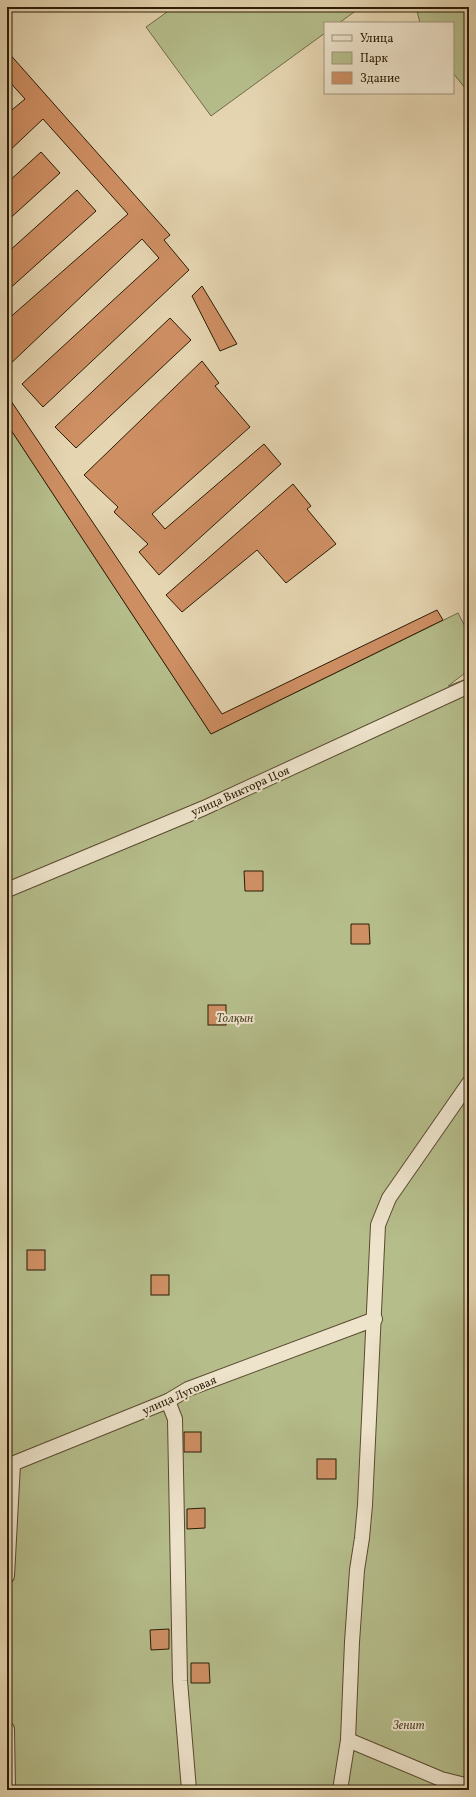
<svg xmlns="http://www.w3.org/2000/svg" width="476" height="1797" font-family="Vollkorn,serif">
  <style>
    .green { fill: #b5bd8b; stroke: #706c48 }
    .building { fill: #ce8f63; stroke: #2b1c04 }
    .lines { fill: none; stroke-linecap: round; stroke-linejoin: round }
    .minor-casing { stroke: #5a4a2f; stroke-width: 16 }
    .minor { stroke: #eee4cc; stroke-width: 14 }
    .labels { text-anchor: middle; stroke-width: 4; stroke-linejoin: round; paint-order: stroke }
    .street-label { font-size: 12px; fill: #2b1c04; stroke: #eee4cc }
    .park-label { font-size: 12px; font-style: italic; fill: #544c2c; stroke: #eee4cc }
  </style>
  <rect width="100%" height="100%" fill="#e5d5b1"/>
  <filter id="stains"><feTurbulence type="fractalNoise" baseFrequency=".005" numOctaves="4"/><feColorMatrix values="0 0 0 0 .2 0 0 0 0 .09 0 0 0 0 .02 0 0 0 .5 -.17"/></filter>
  <radialGradient id="worn" r=".72"><stop offset=".6" stop-color="#630" stop-opacity="0"/><stop offset="1" stop-color="#630" stop-opacity=".3"/></radialGradient>
  <!-- green -->
  <g class="green">
    <path d="M174 7H361L339 23H325V33L211 116 146 27Z"/>
    <path d="M416 7H469V93L453 73V23H420Z"/>
    <path d="M7 424 211 734 458 613 469 634V670L448 686 469 678V1790H7Z"/>
  </g>
  <!-- building -->
  <g class="building">
    <path d="M7 51 170 235 164 240 189 270 43 407 22 384 159 258 142 239 7 367V320L128 214 43 119 7 153V114L25 99 7 79Z"/>
    <path d="M41 152 60 173 7 221V183Z"/>
    <path d="M77 190 96 211 7 291V253Z"/>
    <path d="M202 286 237 344 220 351 192 296Z"/>
    <path d="M170 318 191 340 76 448 55 427Z"/>
    <path d="M202 361 219 383 215 386 250 427 152 514 165 529 264 444 281 464 159 575 139 552 148 544 114 512 118 507 84 475Z"/>
    <path d="M7 395 222 714 437 610 443 620 211 734 7 424Z"/>
    <path d="M293 484 311 506 307 509 336 544 286 583 257 550 182 612 166 595Z"/>
    <path d="M244 871H263V891H245Z"/>
    <path d="M351 924H369L370 944H351Z"/>
    <rect x="208" y="1005" width="18" height="20"/>
    <rect x="27" y="1250" width="18" height="20"/>
    <rect x="151" y="1275" width="18" height="20"/>
    <rect x="184" y="1432" width="17" height="20"/>
    <rect x="317" y="1459" width="19" height="20"/>
    <path d="M205 1508V1528L187 1529V1509Z"/>
    <path d="M169 1629V1649L151 1650 150 1630Z"/>
    <path d="M191 1663H209L210 1683H191Z"/>
  </g>
  <g class="lines">
    <!-- minor casing -->
    <g class="minor-casing">
      <g id="minor">
        <path d="M7 890 204 808 469 686"/>
        <path d="M168 1401 175 1419 180 1681 189 1790"/>
        <path d="M7 1466 168 1401 188 1389 375 1319"/>
        <path d="M7 1576 13 1464"/>
        <path d="M7 1729 8 1790"/>
        <path d="M348 1740 441 1779 469 1786"/>
        <path d="M340 1790 348 1740 352 1642 357 1570 362 1538 365 1505 378 1225 389 1198 469 1083"/>
      </g>
    </g>
    <!-- minor -->
    <use href="#minor" class="minor"/>
  </g>
  <g class="labels">
    <!-- street labels -->
    <g class="street-label">
      <text transform="translate(240 791) rotate(-24)" y="4">улица Виктора Цоя</text>
      <text transform="translate(179 1395) rotate(-24)" y="4">улица Луговая</text>
    </g>
    <!-- park labels -->
    <g class="park-label">
      <text x="235" y="1022">Толқын</text>
      <text x="409" y="1729">Зенит</text>
    </g>
  </g>
  <!-- margin -->
  <rect width="476" height="1797" fill="none" stroke="#e5d5b1" stroke-width="24"/>
  <rect x="8" y="8" width="460" height="1781" fill="none" stroke="#2b1c04" stroke-width="2"/>
  <rect x="12" y="12" width="452" height="1773" fill="none" stroke="#2b1c04"/>
  <!-- legend -->
  <rect x="324" y="22" width="130" height="72" fill="#eee4cc" stroke="#a0947c"/>
  <rect x="332" y="35" width="20" height="6" fill="#eee4cc" stroke="#a0947c"/>
  <text x="360" y="42" font-size="12" fill="#2b1c04">Улица</text>
  <rect x="332" y="52" width="20" height="12" fill="#b5bd8b" stroke="#a0947c"/>
  <text x="360" y="62" font-size="12" fill="#2b1c04">Парк</text>
  <rect x="332" y="72" width="20" height="12" fill="#ce8f63" stroke="#a0947c"/>
  <text x="360" y="82" font-size="12" fill="#2b1c04">Здание</text>
  <rect width="100%" height="100%" filter="url(#stains)"/>
  <rect width="100%" height="100%" fill="url(#worn)"/>
</svg>
